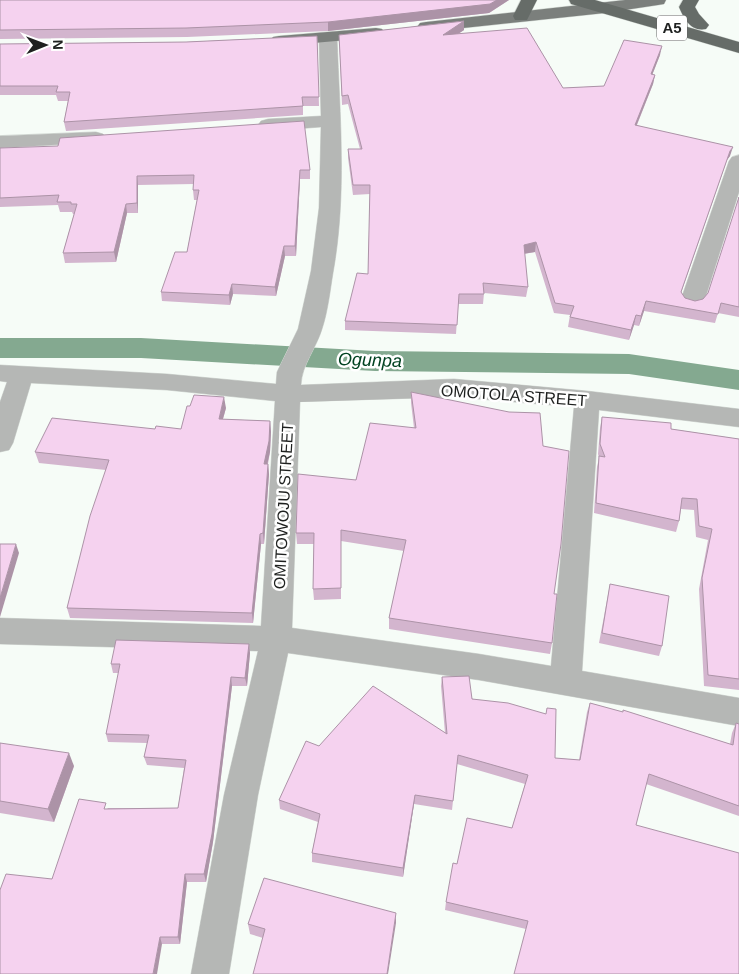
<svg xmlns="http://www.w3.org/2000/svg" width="739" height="974" font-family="Arial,sans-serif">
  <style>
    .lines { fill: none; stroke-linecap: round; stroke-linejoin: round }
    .canal { fill: #84a990; fill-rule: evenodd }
    .minor-casing { stroke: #d3d9d4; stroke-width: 1 }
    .major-casing { stroke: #d3d9d4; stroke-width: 1 }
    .highway-casing { stroke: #d3d9d4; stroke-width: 1 }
    .minor { fill: #b5b7b5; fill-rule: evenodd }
    .major { fill: #7b7f7c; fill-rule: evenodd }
    .highway { fill: #666c68; fill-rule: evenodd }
    .wall { fill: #d3b5ce }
    .shaded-wall { fill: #ac93a7 }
    .building { fill: #f5d2ef; stroke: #ac93a7 }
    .labels { text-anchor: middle; stroke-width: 5; stroke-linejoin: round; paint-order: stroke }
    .shield { fill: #fff; stroke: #626362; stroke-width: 1 }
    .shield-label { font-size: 15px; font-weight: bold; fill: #1e201f }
    .street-label { font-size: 16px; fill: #1e201f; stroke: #fff }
    .water-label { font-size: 18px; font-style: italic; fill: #004221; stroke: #fff }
  </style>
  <rect width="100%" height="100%" fill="#f6fcf7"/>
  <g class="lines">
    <!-- canal -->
    <path class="canal" d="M0 338H141L375 351 629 354 739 370V390L629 374 375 371 141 358H0Z"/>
    <!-- minor casing -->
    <g class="minor-casing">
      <g id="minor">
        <path d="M328 33 334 34 337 38C340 116 347 196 333 273 330 291 328 311 322 329 316 349 302 364 301 385L454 379 587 391 739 409V427L599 410 582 671 739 698V726L479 680 288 653 258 795 229 974H191L224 795 258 651 0 644V618L261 626 275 401 167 390 31 383 13 443 9 450 0 452V402L7 382 0 381V365L167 374 276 384 277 372 298 329 311 271 319 208 321 127 268 131 261 129 258 125 261 121 268 119 321 116 319 38 322 34ZM454 397 574 407 551 666 479 654 292 628 300 402Z"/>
        <path d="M96 132 103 134 106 138 103 142 0 148V136Z"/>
        <path d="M739 155V192L704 302 700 307 692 309 684 307 680 302 729 161 732 157Z"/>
      </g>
    </g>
    <!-- major casing -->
    <g class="major-casing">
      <g id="major">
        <path d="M625 0H666L664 4 658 5 605 13 426 32 420 31 417 27 420 23 426 22Z"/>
        <path d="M376 28 382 29 385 33 382 37 279 46 273 45 270 41 273 37 279 36Z"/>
      </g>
    </g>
    <!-- highway casing -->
    <g class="highway-casing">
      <g id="highway">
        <path d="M521 0H537L527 20H515L513 16Z"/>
        <path d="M569 0H595L739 42V53L571 4Z"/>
        <path d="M683 0H699L695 7 699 14 709 25 706 29C691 32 684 19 679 7Z"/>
      </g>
    </g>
    <!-- minor -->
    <use href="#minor" class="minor"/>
    <!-- major -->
    <use href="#major" class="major"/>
    <!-- highway -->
    <use href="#highway" class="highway"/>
  </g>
  <!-- wall -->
  <g class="wall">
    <path d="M0 0H509L489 13 328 31 187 37 0 39Z"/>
    <path d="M464 21V30L458 34 563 88 604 86 660 55 652 75H655L653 84 637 125 730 156 727 160 681 293 685 298 695 301 703 299 708 293 739 197V317L718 313 715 323 644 311 639 326 634 325 629 340 568 327 570 315 554 313 535 252 524 254 528 287 526 297 484 293 483 304H458L456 334 345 330V321L368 274 370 194 353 195 348 158V149H360L348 104 342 105 339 35Z"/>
    <path d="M317 36 319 106H303V115L66 131 64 122 68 101H58L56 95H0V44L186 42Z"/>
    <path d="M0 148 310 170V179H300L296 256H285L276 296 233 294 230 305 162 301 161 292 187 252 197 200H194L193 190 194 184 138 185V213H127L116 262 65 263 63 253 74 214H73L72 212H60L58 205 0 207Z"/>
    <path d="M411 392 554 594 552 643 550 654 389 629V618L404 551 341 541V599L314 600 313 589 314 544H297L296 533 414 428 411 403Z"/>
    <path d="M226 408 223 419 270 421 271 432 270 452 268 464 269 474 264 544H261L253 623 70 618 67 608 106 470 39 463 35 452 155 429H181Z"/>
    <path d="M602 417 671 429 739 439V690L704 686 699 589 708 540 696 537 694 510 681 509 679 521 676 532 594 513 597 467 599 458 598 454 600 428Z"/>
    <path d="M610 584 662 646 659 656 599 643Z"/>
    <path d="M249 644 250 653 247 686H232L213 842 206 882H187L180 944H162L52 879 108 808H178L184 768 147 765 144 757 147 743 108 742 106 734 119 673H113L111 664Z"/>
    <path d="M442 677 555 758 579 760 587 712 590 703 730 744 732 733 736 723 739 724V816L646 784 526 929 445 910 446 902 457 864 512 828 525 784 457 764 452 810 414 804 403 877 312 862V853L318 822 280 809 279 800 319 746 445 733 441 686Z"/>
    <path d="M0 743 74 766 54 822 0 813Z"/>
    <path d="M396 923 263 938 250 934 248 924Z"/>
  </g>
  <!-- shaded-wall -->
  <g class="shaded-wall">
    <path d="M497 0H509L489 13 328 31V22Z"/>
    <path d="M464 21V30L443 44V35Z"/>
    <path d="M662 46 660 55 649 83 651 74Z"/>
    <path d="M655 75 653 84 633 134 635 125Z"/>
    <path d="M733 147 730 156 727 160 678 301 681 292 730 151Z"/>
    <path d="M300 170V179L296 256 295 246Z"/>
    <path d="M137 176 138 185V213L137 203Z"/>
    <path d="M126 204 127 213 116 262 114 252Z"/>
    <path d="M536 242 535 252 522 254 524 245Z"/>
    <path d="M284 246 285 256 276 296 275 287Z"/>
    <path d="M232 284 233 294 230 305 229 295Z"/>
    <path d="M646 301 644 311 639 326 641 316Z"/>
    <path d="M636 315 634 325 629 340 631 330Z"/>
    <path d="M224 397 226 408 220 429 219 419Z"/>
    <path d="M270 421 271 432 270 452 265 474 264 464Z"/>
    <path d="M268 464 269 474 264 544 263 533Z"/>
    <path d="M260 534 261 544 253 623 252 613Z"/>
    <path d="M16 544 19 553 0 617V598Z"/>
    <path d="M249 644 250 653 247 686 245 678Z"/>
    <path d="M231 677 232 686 213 842 206 882 204 874Z"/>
    <path d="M69 753 74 766 54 822 48 809Z"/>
    <path d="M415 795 414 804 403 877V868Z"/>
    <path d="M185 874 187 882 180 944 178 937Z"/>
    <path d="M396 913V923L388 974H387Z"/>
    <path d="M160 937 162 944 157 974H153Z"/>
  </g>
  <!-- building -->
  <g class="building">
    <path d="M0 0H497L490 4 328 22 186 28 0 30Z"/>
    <path d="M464 21 443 35 527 28 563 88 604 86 624 40 662 46 651 74 655 75 635 125 733 147 730 151 681 292 685 298 695 301 703 299 708 293 739 197V307L721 303 718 314 646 301 641 316 636 315 631 330 570 317 574 306 555 303 536 242 524 245 528 287 483 283 484 294H459L457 325 345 321 357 273 368 274 370 185H353L348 149H362L348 95 342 96 339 35Z"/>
    <path d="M317 36 319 97H302L303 106 64 122 70 92H56L58 86H0V44L186 42Z"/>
    <path d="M304 121 310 170H300L295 246H284L275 287 232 284 229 295 161 292 175 252H187L199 190H193L194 175 137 176V203L126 204 114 252 63 253 77 204H71V202H57L59 195 0 198V148L58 146 60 138Z"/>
    <path d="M411 392 509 412 540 413 543 446 569 451 561 544 554 594H557L552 643 389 618 406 540 341 530V588L313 589 314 533H296L298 474 356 480 370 423 416 428Z"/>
    <path d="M194 395 224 397 219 419 270 421 269 441 264 464H268L263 533 260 534 252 613 67 608 90 516 109 460 35 452 52 418 155 429 156 426 181 429 187 406H190Z"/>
    <path d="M602 417 671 423V429L739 439V679L708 675 702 578 712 529 699 526 697 499 682 498 679 521 596 503 599 456 605 457 600 444Z"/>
    <path d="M0 544H16L0 598Z"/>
    <path d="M610 584 669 596 662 646 602 633Z"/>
    <path d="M116 640 249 644 245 678 231 677 212 834 204 874H185L178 937H160L153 974H0V890L6 874 52 879 79 799 106 803 104 809 178 808 186 760 144 757 149 735 106 734 120 664H111Z"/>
    <path d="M469 676 472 699 508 703 546 714 547 708 556 709 555 758 580 760 590 703 623 712V710L733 745 736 723 739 724V806L649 774 636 825 739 853V974H514L528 921 446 902 453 863 457 864 467 818 512 828 528 775 458 755 453 801 415 795 403 868 312 853 320 814 279 800 306 741 319 746 373 686 447 734 442 677Z"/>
    <path d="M0 743 69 753 48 809 0 801Z"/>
    <path d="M264 878 396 913 387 974H253L265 929 248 924Z"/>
  </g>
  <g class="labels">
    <!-- shield labels -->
    <rect class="shield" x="657" y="15.5" width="30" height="25" rx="4"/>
    <g class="shield-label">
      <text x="672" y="33">A5</text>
    </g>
    <!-- street labels -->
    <g class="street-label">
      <text transform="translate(514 395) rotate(4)" y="6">OMOTOLA STREET</text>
      <text transform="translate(283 506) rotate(-87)" y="6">OMITOWOJU STREET</text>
    </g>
    <!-- water labels -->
    <g class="water-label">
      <text transform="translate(370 360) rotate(2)" y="6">Ogunpa</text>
    </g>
  </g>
  <!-- north arrow -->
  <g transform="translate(45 45) rotate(89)" stroke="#ffffff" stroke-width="4" paint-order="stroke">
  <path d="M0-4L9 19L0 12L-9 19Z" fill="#1e201f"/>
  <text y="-8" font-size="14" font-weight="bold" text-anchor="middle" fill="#1e201f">N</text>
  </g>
</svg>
